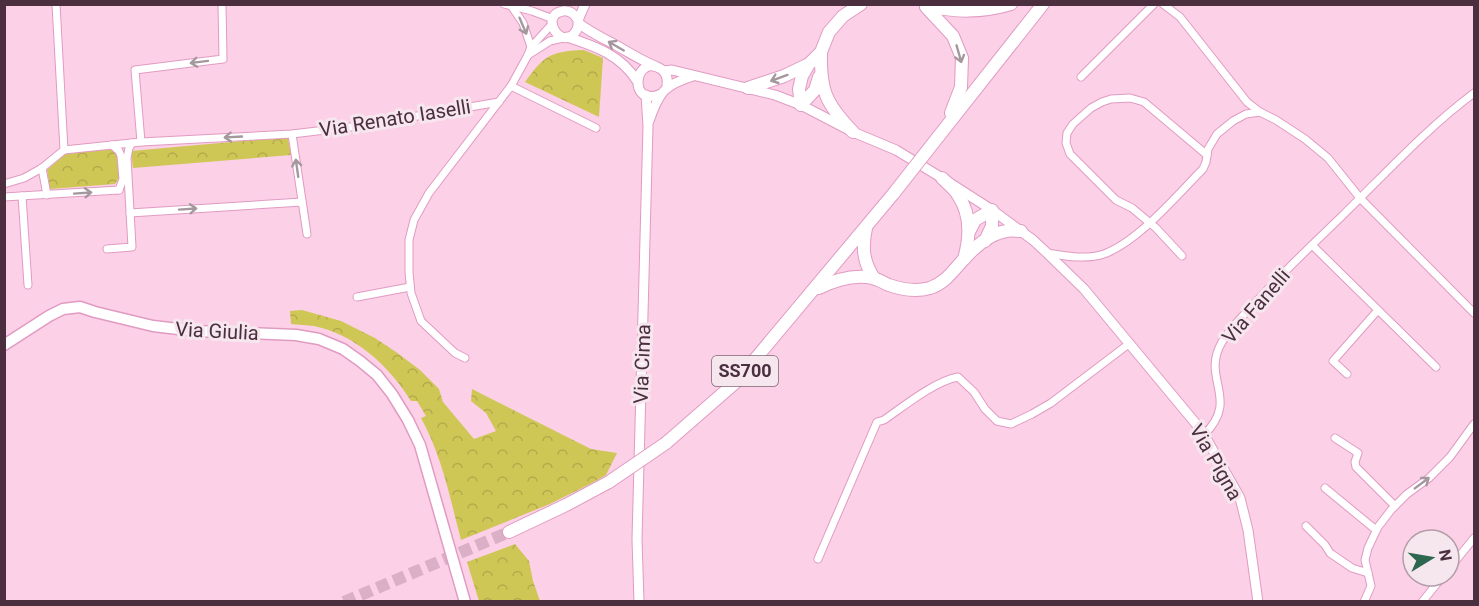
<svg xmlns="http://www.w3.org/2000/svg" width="1479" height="606" font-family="Roboto,sans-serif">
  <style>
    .forest { fill: url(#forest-crowns) }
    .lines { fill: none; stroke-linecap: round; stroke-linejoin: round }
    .trunk-tunnel { stroke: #d9b0c5; stroke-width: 12; stroke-dasharray: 12 6; stroke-linecap: butt }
    .minor-casing { stroke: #e19bc2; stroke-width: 9 }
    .tertiary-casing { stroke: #e19bc2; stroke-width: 11 }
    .secondary-casing { stroke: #e19bc2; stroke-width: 13 }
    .trunk-casing { stroke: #e19bc2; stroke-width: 14 }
    .minor { stroke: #fff; stroke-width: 7 }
    .tertiary { stroke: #fff; stroke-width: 9 }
    .secondary { stroke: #fff; stroke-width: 10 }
    .trunk { stroke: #fff; stroke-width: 12 }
    .trunk-bridge-casing { stroke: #e19bc2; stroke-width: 14; stroke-linecap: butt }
    .trunk-bridge { stroke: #fff; stroke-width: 12 }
    .oneway { stroke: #a5979e }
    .labels { text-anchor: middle; stroke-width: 6; stroke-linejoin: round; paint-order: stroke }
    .shield { fill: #f6e7ee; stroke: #7e6673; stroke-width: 1.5 }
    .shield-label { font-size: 18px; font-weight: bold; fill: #4b2f3e }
    .street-label { font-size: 20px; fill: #4b2f3e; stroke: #f6e7ee }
  </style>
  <defs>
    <pattern id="forest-crowns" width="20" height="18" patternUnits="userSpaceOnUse" patternTransform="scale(1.5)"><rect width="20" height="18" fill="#cfc755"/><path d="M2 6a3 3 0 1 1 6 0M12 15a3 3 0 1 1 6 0" fill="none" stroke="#b3ab4b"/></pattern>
  </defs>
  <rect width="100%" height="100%" fill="#fcd0e7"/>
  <!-- forest -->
  <g class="forest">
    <path d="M584 50 603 58 599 117 525 82C544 55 552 51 584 50Z"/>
    <path d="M288 137 291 155 133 168 131 151Z"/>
    <path d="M112 149 118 158 120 177 115 184 50 189 47 170 65 154Z"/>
    <path d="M302 310 341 321 375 338 396 352 420 370 439 389 443 402 474 439 496 431 486 413 471 401 472 389 591 449 617 453 606 475 592 483 550 504 461 540C450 498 442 456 421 418L426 416 417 401H411C389 366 356 335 314 326 307 325 298 325 291 324L290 311Z"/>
    <path d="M515 544 529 561 533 581 540 601H479L467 562Z"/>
  </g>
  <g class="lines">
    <!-- trunk-tunnel -->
    <path class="trunk-tunnel" d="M344 602 509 532"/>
    <!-- minor casing -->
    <g class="minor-casing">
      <g id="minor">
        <path d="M56 4 64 150"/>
        <path d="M504 4 532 11 553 19"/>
        <path d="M1163 4 1180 17 1247 102 1260 112"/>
        <path d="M512 7 523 23 531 47"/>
        <path d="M528 55 550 41 563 38"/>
        <path d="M1081 77 1154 4"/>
        <path d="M511 86 596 128"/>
        <path d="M292 134 307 234"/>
        <path d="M141 142 135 70 223 59 222 4"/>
        <path d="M112 145 119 151 121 156 123 179 119 190"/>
        <path d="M42 168 47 195"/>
        <path d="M4 184 24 178 42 168 64 150 141 142 292 134 359 126 499 102"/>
        <path d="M22 196 28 285"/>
        <path d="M4 197 119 190"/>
        <path d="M130 213 302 202"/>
        <path d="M1312 245 1436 367"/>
        <path d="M107 249 132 247 127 158 129 148 132 143"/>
        <path d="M1047 253C1065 256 1086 260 1104 254 1138 242 1177 195 1203 169L1206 162 1208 149 1217 134 1233 121 1246 114 1260 112 1276 120 1305 139 1328 158 1360 198 1474 313"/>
        <path d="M1182 256 1156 228 1132 208 1116 200 1070 154 1066 143 1067 133 1073 124 1091 108 1102 102 1111 99 1130 98 1144 102 1207 155"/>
        <path d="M357 297 410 287"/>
        <path d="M465 358 455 353 421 321 411 293 409 272V240L414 220 429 193 511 86 528 55 531 47 552 24"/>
        <path d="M1347 374 1333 361 1378 310"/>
        <path d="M1204 435C1241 398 1200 379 1222 342 1230 328 1243 316 1254 304 1282 273 1312 245 1341 217 1385 174 1426 129 1474 93"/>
        <path d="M1335 438 1358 453 1355 462 1356 467 1395 506"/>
        <path d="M1325 488 1376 530"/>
        <path d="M1306 526 1325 545 1330 553 1352 568 1368 573"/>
        <path d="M818 559 877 422 884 420C904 406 935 381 958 377L974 392 985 409 997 421 1011 424 1032 414 1051 403 1130 343"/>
        <path d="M1449 569 1474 538"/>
        <path d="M1364 602 1371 586 1365 560 1368 548 1378 527 1391 510 1407 494 1429 478 1450 457 1474 424"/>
        <path d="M1422 602 1443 576"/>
      </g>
    </g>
    <!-- tertiary casing -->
    <g class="tertiary-casing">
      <g id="tertiary">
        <path d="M578 20C575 15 570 10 563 11 538 15 562 53 576 31 579 27 578 22 579 18 581 13 583 9 585 4"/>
        <path d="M578 23C589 31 600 37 612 43 627 51 640 60 655 66"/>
        <path d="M567 37C595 46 621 55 637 81"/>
        <path d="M664 71 672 70 775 95 801 105 853 132 896 150 942 178 992 210 1033 240 1047 253 1084 289 1202 431 1240 498 1248 530 1258 602"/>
        <path d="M661 94C627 109 634 52 661 69 667 73 668 79 667 86"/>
        <path d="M649 121C659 92 664 85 693 76"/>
        <path d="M639 602 637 539 648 126 646 95"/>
      </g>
    </g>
    <!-- secondary casing -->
    <g class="secondary-casing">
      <path id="secondary" d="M4 345 49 316 63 309 80 307 95 312 153 326 195 331 296 335 319 339 343 349 360 361 377 375 392 394 408 420 420 445 465 602"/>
    </g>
    <!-- trunk casing -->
    <g class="trunk-casing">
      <g id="trunk">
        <path d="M926 6C957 12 980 13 1011 4"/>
        <path d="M926 7 953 36 962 58 961 87 951 113"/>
        <path d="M821 52C820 91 826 104 853 132"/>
        <path d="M748 88 784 76 807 65"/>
        <path d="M801 105 799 89 802 76 809 64 821 52 829 32 843 16 861 4"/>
        <path d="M801 105 815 90 819 77"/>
        <path d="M938 137 1043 4"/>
        <path d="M942 178C947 183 954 188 958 195 971 214 970 238 964 259"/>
        <path d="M866 228C862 247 863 262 874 278"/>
        <path d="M969 232 975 220 992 210V226L985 241"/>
        <path d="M819 288C835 280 854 274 872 278 878 279 884 283 889 285 903 290 916 292 930 288 947 282 953 270 965 258 975 247 991 233 1007 231 1011 230 1016 231 1021 231"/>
        <path d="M666 443 736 382 894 193"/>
        <path d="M509 532 566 505 609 482"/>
      </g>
    </g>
    <!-- minor -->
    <use href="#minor" class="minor"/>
    <!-- tertiary -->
    <use href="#tertiary" class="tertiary"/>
    <!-- secondary -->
    <use href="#secondary" class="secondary"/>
    <!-- trunk -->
    <use href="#trunk" class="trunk"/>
    <!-- trunk-bridge casing -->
    <g class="trunk-bridge-casing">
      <g id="trunk-bridge">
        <path d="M894 193 938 137"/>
        <path d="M609 482 666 443"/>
      </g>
    </g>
    <!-- trunk-bridge -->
    <use href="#trunk-bridge" class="trunk-bridge"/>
  </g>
  <!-- one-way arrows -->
  <defs><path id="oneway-shaft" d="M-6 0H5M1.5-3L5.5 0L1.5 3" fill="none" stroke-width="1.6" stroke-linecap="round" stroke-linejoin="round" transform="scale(1.5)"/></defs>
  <g class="oneway">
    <use href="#oneway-shaft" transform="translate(523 26) rotate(67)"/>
    <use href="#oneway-shaft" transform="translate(616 46) rotate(-150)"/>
    <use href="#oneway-shaft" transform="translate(959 54) rotate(74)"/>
    <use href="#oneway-shaft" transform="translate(199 62) rotate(173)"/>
    <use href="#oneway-shaft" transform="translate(779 78) rotate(160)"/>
    <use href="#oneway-shaft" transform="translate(233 137) rotate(177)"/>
    <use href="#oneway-shaft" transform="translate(297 168) rotate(-98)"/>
    <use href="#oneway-shaft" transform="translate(83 193) rotate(-4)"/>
    <use href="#oneway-shaft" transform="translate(188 209) rotate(-4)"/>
    <use href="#oneway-shaft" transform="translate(1422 483) rotate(-37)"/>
  </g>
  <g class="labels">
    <!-- shield labels -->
    <rect class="shield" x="712" y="356" width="66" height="30" rx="4.5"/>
    <g class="shield-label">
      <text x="745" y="377">SS700</text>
    </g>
    <!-- street labels -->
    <g class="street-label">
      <text transform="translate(395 118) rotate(-9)" y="7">Via Renato Iaselli</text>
      <text transform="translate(1256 306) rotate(-49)" y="7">Via Fanelli</text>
      <text transform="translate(217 331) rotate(3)" y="7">Via Giulia</text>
      <text transform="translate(642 364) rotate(-88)" y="7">Via Cima</text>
      <text transform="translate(1216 462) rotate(60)" y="7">Via Pigna</text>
    </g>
  </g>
  <!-- border -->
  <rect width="1479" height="606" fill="none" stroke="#4b2f3e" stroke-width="12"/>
  <!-- north arrow -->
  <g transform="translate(1431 558) rotate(79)"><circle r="28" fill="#f6e7ee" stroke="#b29da8" stroke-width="1.5"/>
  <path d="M0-4.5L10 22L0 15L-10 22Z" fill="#2d6750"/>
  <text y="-9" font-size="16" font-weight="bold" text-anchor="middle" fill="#4b2f3e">N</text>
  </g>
</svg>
